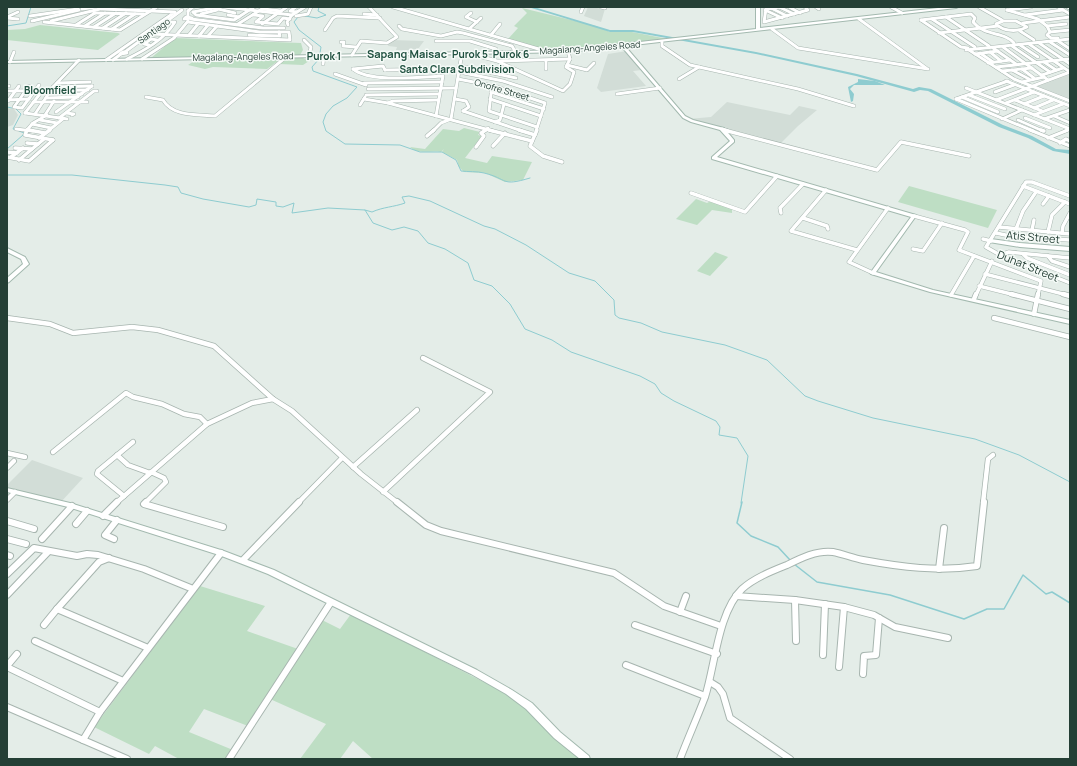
<svg xmlns="http://www.w3.org/2000/svg" width="1077" height="766" font-family="Manrope,sans-serif">
  <style>
    .built { fill: #d2ddd7 }
    .green { fill: #bedec4 }
    .water { fill: #8eccd0 }
    .lines { fill: none; stroke-linecap: round; stroke-linejoin: round }
    .stream-far1 { stroke: #8eccd0; stroke-width: 1 }
    .stream { stroke: #8eccd0; stroke-width: 1.5 }
    .river { fill: #8eccd0; fill-rule: evenodd }
    .street-far3-casing { stroke: #a7b5af; stroke-width: 4 }
    .street-far2-casing { stroke: #a7b5af; stroke-width: 4.5 }
    .street-far1-casing { stroke: #a7b5af; stroke-width: 6 }
    .street-casing { stroke: #a7b5af; stroke-width: 8 }
    .secondary-casing { stroke: #a3b9af; stroke-width: 2 }
    .street-far3 { stroke: #fff; stroke-width: 3 }
    .street-far2 { stroke: #fff; stroke-width: 3.5 }
    .street-far1 { stroke: #fff; stroke-width: 4.5 }
    .street { stroke: #fff; stroke-width: 6 }
    .secondary { fill: #fff; fill-rule: evenodd }
    .labels { text-anchor: middle; stroke-width: 3; stroke-linejoin: round; paint-order: stroke }
    .far-street-label { font-size: 9px; fill: #243f35; stroke: #f5faf7 }
    .far-neighbourhood-label { font-size: 10px; font-weight: bold; fill: #205140; stroke: #f5faf7 }
    .far-quarter-label { font-size: 11px; font-weight: bold; fill: #205140; stroke: #f5faf7 }
    .street-label { font-size: 11px; fill: #243f35; stroke: #f5faf7 }
  </style>
  <rect width="100%" height="100%" fill="#e4ede8"/>
  <!-- built -->
  <g class="built">
    <path d="M588 7 605 9 601 22 584 16Z"/>
    <path d="M391 40 424 41 418 49H411L410 50H396L397 47 388 46Z"/>
    <path d="M627 51 642 70 633 71 646 86 601 92 597 88 608 54Z"/>
    <path d="M1070 73V100L1033 86Z"/>
    <path d="M727 102 790 115 799 106 817 110 798 126 780 144 688 119 711 117Z"/>
    <path d="M7 108 14 109 18 115 13 125 7 127Z"/>
    <path d="M32 460 83 478 60 503 7 488V485Z"/>
  </g>
  <!-- green -->
  <g class="green">
    <path d="M522 8 596 26 610 32H632L673 40 594 49 549 52 507 40 518 28 514 26 527 13Z"/>
    <path d="M40 25 118 33 120 34 98 50 7 40V30L25 29Z"/>
    <path d="M175 38 301 43 303 50 300 55 151 58Z"/>
    <path d="M301 57 309 61 303 65 279 64 287 58Z"/>
    <path d="M282 58 267 69 213 67 205 69 188 65 197 59Z"/>
    <path d="M464 128 480 132 478 135 482 136 465 158 487 163 492 156 532 162 523 180 505 182 485 173 464 172 459 167 457 160 442 152 444 149 441 152C430 150 418 155 410 147L425 149 443 129 459 131Z"/>
    <path d="M909 186 997 210 988 228 898 202Z"/>
    <path d="M696 199 707 203 711 201 732 209V213L712 210 697 225 676 219Z"/>
    <path d="M715 252 728 257 710 276 697 271Z"/>
    <path d="M200 586 265 606 247 631 298 649 248 726 204 709 189 732 233 750 227 759H179L155 746 149 754 94 727Z"/>
    <path d="M351 614 509 695 523 704 578 757 577 759H373L353 741 340 759H300L326 724 270 699 322 620 340 629Z"/>
  </g>
  <!-- water -->
  <path class="water" d="M858 79 875 81 885 85H854L850 89 854 94 853 101 851 102 848 87 858 82Z"/>
  <g class="lines">
    <!-- stream-far1 -->
    <g class="stream-far1">
      <path d="M305 16 317 18 326 15 318 11 319 7"/>
      <path d="M298 17 294 22 299 30 321 47 319 59 312 67 313 71 357 87 347 98 333 106 326 114 323 122 326 131 345 144 400 145 420 152H442L456 160 461 171C468 172 477 171 484 173 509 179 500 187 530 178"/>
      <path d="M7 26 26 23 31 7"/>
      <path d="M7 107 12 108"/>
      <path d="M15 108 21 114 13 129 16 130"/>
      <path d="M7 149 23 135 24 133 19 131"/>
      <path d="M7 175H72L165 185 178 187 181 193 203 199 249 207 256 205 257 199 276 202V206L283 207 294 203 292 213 328 208 365 210 373 223 392 230 404 227 418 231 428 243 445 249 468 263 474 280 492 286 510 304 525 329 552 340 571 352 640 376 655 384 661 393 674 401 716 421 720 427 719 435 737 438 748 456 741 503"/>
      <path d="M365 210 372 212C383 207 394 207 405 203L402 197 409 196 430 201 484 226 495 229 526 245 569 273 595 281 614 300 615 315 619 318 641 323 662 332 725 345 767 360 805 396 818 401 873 418 975 439 1019 455 1070 482"/>
    </g>
    <!-- stream -->
    <g class="stream">
      <path d="M742 502 737 523 751 536 778 547 790 560"/>
      <path d="M794 564 817 582 890 595 964 619 987 609H1004L1023 575 1046 594 1052 592 1070 603"/>
    </g>
    <!-- river -->
    <path class="river" d="M528 7H534L610 30H633L756 52 857 74 913 89 919 87 931 89 1003 125 1032 136 1056 149 1070 150V154L1053 151 1028 138 999 127 928 91 920 90 914 92 856 76 756 54 633 32H610Z"/>
    <!-- street-far3 casing -->
    <g class="street-far3-casing">
      <g id="street-far3">
        <path d="M224 7 292 15"/>
        <path d="M296 7 290 11 297 12"/>
        <path d="M393 7 549 52"/>
        <path d="M601 7 605 8"/>
        <path d="M779 7 794 14"/>
        <path d="M780 7 766 9 764 22 808 10 805 7"/>
        <path d="M789 7 800 13"/>
        <path d="M816 7 819 9"/>
        <path d="M891 7 902 13"/>
        <path d="M979 7 1002 20"/>
        <path d="M1058 7 1070 14"/>
        <path d="M771 8 787 16"/>
        <path d="M82 9 96 7"/>
        <path d="M102 9 175 12 106 60"/>
        <path d="M263 9 281 11"/>
        <path d="M765 10 782 18"/>
        <path d="M1007 10 1038 19 1047 26 1050 32 1047 35 1051 38H1058"/>
        <path d="M1007 10 1031 7"/>
        <path d="M188 11V17"/>
        <path d="M188 11 193 7"/>
        <path d="M193 12 196 15 234 20 254 7"/>
        <path d="M193 12 214 8 235 13"/>
        <path d="M581 12 583 7"/>
        <path d="M94 13 144 14"/>
        <path d="M471 13 466 17 477 22"/>
        <path d="M201 14 217 10"/>
        <path d="M364 14 377 15"/>
        <path d="M228 15 239 17"/>
        <path d="M253 15 263 16 256 22 278 24 283 18 290 19"/>
        <path d="M1025 15 1063 10"/>
        <path d="M30 16 78 9"/>
        <path d="M296 16 308 14 311 7"/>
        <path d="M7 17 18 12"/>
        <path d="M186 17 192 18 184 19Z"/>
        <path d="M946 17 989 46"/>
        <path d="M7 18 18 19"/>
        <path d="M191 19 263 28H284"/>
        <path d="M859 19 926 68"/>
        <path d="M932 19 975 47"/>
        <path d="M921 20 971 14 975 18 973 22C985 37 1004 31 1014 43"/>
        <path d="M921 20 961 47 968 48"/>
        <path d="M32 21 79 10"/>
        <path d="M51 21 104 8"/>
        <path d="M1003 21H1016L1027 27C1018 32 1004 32 996 24Z"/>
        <path d="M44 22 120 30 157 7"/>
        <path d="M1023 23 1070 17"/>
        <path d="M238 24 265 7"/>
        <path d="M262 24 287 7"/>
        <path d="M76 25 95 13"/>
        <path d="M288 25 287 22 292 15 305 7"/>
        <path d="M85 26 105 13"/>
        <path d="M399 26 402 29 441 36 457 32 463 33 512 46 516 53"/>
        <path d="M1047 26 1066 24"/>
        <path d="M94 27 116 13"/>
        <path d="M103 28 126 13"/>
        <path d="M470 28 481 18"/>
        <path d="M112 29 135 14"/>
        <path d="M772 29 798 48 928 69"/>
        <path d="M325 30 333 18 337 16 380 18"/>
        <path d="M1020 31 1034 40"/>
        <path d="M1050 32 1070 30"/>
        <path d="M939 33 998 26"/>
        <path d="M151 34 290 40 289 32H260L188 22"/>
        <path d="M189 35 198 24"/>
        <path d="M249 35 280 36 279 32"/>
        <path d="M491 35 500 24"/>
        <path d="M199 36 208 25"/>
        <path d="M208 36 217 26"/>
        <path d="M304 40 311 47 309 56"/>
        <path d="M436 41H470L496 49 497 53"/>
        <path d="M1058 41 1070 49"/>
        <path d="M341 42H344L343 46 356 47"/>
        <path d="M662 42V46L690 65 798 89 854 106"/>
        <path d="M1050 42 1070 55"/>
        <path d="M1039 43 1070 64"/>
        <path d="M1029 44 1070 72"/>
        <path d="M149 45 144 44 151 39 157 40"/>
        <path d="M1020 45 1038 57"/>
        <path d="M1012 46 1050 72"/>
        <path d="M1003 47 1048 80"/>
        <path d="M993 48 1016 64"/>
        <path d="M966 50 1070 39"/>
        <path d="M969 50 1014 79 1070 101"/>
        <path d="M123 52H126L127 53 120 54Z"/>
        <path d="M125 52 182 10"/>
        <path d="M990 52 1001 61"/>
        <path d="M478 53 482 57 497 61 563 91 570 84 574 72 566 67 570 59 568 51"/>
        <path d="M980 53 993 62"/>
        <path d="M975 54 998 51"/>
        <path d="M352 55 361 41 387 43 397 37 369 7"/>
        <path d="M127 59C145 50 164 40 175 22H168"/>
        <path d="M142 59 174 38 188 21"/>
        <path d="M113 60 121 54"/>
        <path d="M498 61 570 59"/>
        <path d="M546 61V69"/>
        <path d="M10 62 14 52"/>
        <path d="M1044 62 1056 70"/>
        <path d="M988 63 1010 60"/>
        <path d="M323 64 324 56"/>
        <path d="M567 65 587 70 594 63"/>
        <path d="M460 66 516 78"/>
        <path d="M996 67 1070 59"/>
        <path d="M353 69C370 83 421 77 443 76L436 116"/>
        <path d="M353 69 383 66 385 70"/>
        <path d="M1022 69 1034 78"/>
        <path d="M385 70 460 69"/>
        <path d="M1012 70 1029 79"/>
        <path d="M1002 71 1032 68"/>
        <path d="M459 72 503 81 552 97"/>
        <path d="M335 74 366 85"/>
        <path d="M1042 75 1063 68"/>
        <path d="M458 79 494 86 545 103 536 131"/>
        <path d="M679 79 699 67"/>
        <path d="M1006 81 1070 106"/>
        <path d="M1022 82 1044 77"/>
        <path d="M57 83 90 82"/>
        <path d="M364 83 442 82"/>
        <path d="M7 86H9"/>
        <path d="M29 86 14 107 22 108 39 85"/>
        <path d="M492 86 489 111 537 127"/>
        <path d="M53 87 92 86"/>
        <path d="M966 88 1070 129"/>
        <path d="M368 89 456 88"/>
        <path d="M7 91 88 90"/>
        <path d="M491 92 544 109"/>
        <path d="M995 92 1014 85"/>
        <path d="M48 94H82"/>
        <path d="M617 94 660 88"/>
        <path d="M366 95 439 94"/>
        <path d="M969 95 1005 109"/>
        <path d="M146 97 163 100C173 117 197 114 215 116L286 57"/>
        <path d="M962 97 998 112"/>
        <path d="M46 98 78 97"/>
        <path d="M364 99 388 103 493 131"/>
        <path d="M455 99 466 101 469 107 463 111"/>
        <path d="M490 99 541 116"/>
        <path d="M956 99 1033 131"/>
        <path d="M956 99 1008 81"/>
        <path d="M7 100 29 99"/>
        <path d="M996 100 1070 72"/>
        <path d="M1015 100 1042 111"/>
        <path d="M8 101 19 86"/>
        <path d="M33 102H87"/>
        <path d="M388 103 393 101 438 100"/>
        <path d="M1006 103 1034 92"/>
        <path d="M1024 104 1044 96"/>
        <path d="M360 105 365 97"/>
        <path d="M1034 108 1053 100"/>
        <path d="M463 111 522 131"/>
        <path d="M56 112 92 86"/>
        <path d="M25 113 67 119"/>
        <path d="M25 113 43 90"/>
        <path d="M66 113 74 114 72 115"/>
        <path d="M35 114 53 87 79 60"/>
        <path d="M45 115 54 101"/>
        <path d="M1034 115 1063 104"/>
        <path d="M1054 116 1070 123"/>
        <path d="M59 118 94 91H97"/>
        <path d="M1025 118 1050 128"/>
        <path d="M1002 119 1022 110"/>
        <path d="M1044 119 1070 110"/>
        <path d="M40 120 57 123"/>
        <path d="M1018 120 1043 131"/>
        <path d="M495 122 500 120 504 104"/>
        <path d="M32 124 51 128"/>
        <path d="M16 129 33 131"/>
        <path d="M722 129 728 131"/>
        <path d="M26 131 33 123 47 115"/>
        <path d="M48 131 64 118"/>
        <path d="M433 131 441 123 451 119 462 53"/>
        <path d="M484 131 488 128"/>
        <path d="M1065 131 1069 129"/>
      </g>
    </g>
    <!-- street-far2 casing -->
    <g class="street-far2-casing">
      <g id="street-far2">
        <path d="M27 130 25 135 53 140"/>
        <path d="M29 130 45 133"/>
        <path d="M489 130 532 141"/>
        <path d="M519 130 535 135"/>
        <path d="M537 130 530 146 543 156 562 162"/>
        <path d="M724 130 877 170 901 142 969 156"/>
        <path d="M1030 130 1070 146"/>
        <path d="M1041 130 1044 131"/>
        <path d="M427 136 434 130"/>
        <path d="M39 138 50 130"/>
        <path d="M1048 138 1068 130"/>
        <path d="M27 143 38 144"/>
        <path d="M1060 143 1066 139 1070 141"/>
        <path d="M493 146 505 133"/>
        <path d="M476 147 484 136 481 133 486 130"/>
        <path d="M15 148 32 149"/>
        <path d="M7 152 17 153"/>
        <path d="M7 157 29 161 53 140"/>
        <path d="M11 157 23 148"/>
        <path d="M19 160 44 139"/>
        <path d="M1023 186 1070 204"/>
        <path d="M826 190 791 231 857 250"/>
        <path d="M691 193 745 212 777 176"/>
        <path d="M1070 196 1032 182H1026L986 247 1000 255 1070 283"/>
        <path d="M1043 204 1049 196"/>
        <path d="M781 213 780 208 803 184"/>
        <path d="M914 216 965 230 968 232 959 250 1041 281 1038 295"/>
        <path d="M803 218 827 226 828 229"/>
        <path d="M999 227 1070 234"/>
        <path d="M1016 229 1023 211 1036 192"/>
        <path d="M1032 230 1034 220"/>
        <path d="M1048 232 1052 215 1065 202"/>
        <path d="M996 233 1010 236 1070 240"/>
        <path d="M1062 233 1063 226 1070 213"/>
        <path d="M983 239 991 241"/>
        <path d="M913 249 923 251 942 223"/>
        <path d="M1023 254 1027 258 1070 275"/>
        <path d="M1000 255 1009 252 1070 258"/>
        <path d="M1048 256 1052 261 1070 267"/>
        <path d="M873 273 849 262 888 208"/>
        <path d="M985 274 1067 295"/>
        <path d="M979 286 1015 295"/>
        <path d="M951 295 974 256"/>
        <path d="M976 295 992 261"/>
      </g>
    </g>
    <!-- street-far1 casing -->
    <g class="street-far1-casing">
      <g id="street-far1">
        <path d="M1011 294 1070 309"/>
        <path d="M1063 294 1070 296"/>
        <path d="M974 299 976 294"/>
        <path d="M1034 314 1038 294"/>
        <path d="M7 318 50 324 73 333 132 327 158 330 214 346 273 399 292 411 361 474 398 503"/>
        <path d="M994 318 1070 337"/>
        <path d="M53 452 126 393 133 397 162 404 184 414 200 417 207 424"/>
        <path d="M7 453 25 457"/>
        <path d="M117 455 128 465 150 473"/>
        <path d="M353 467 417 410"/>
        <path d="M7 468 14 461"/>
        <path d="M383 492 490 392 423 358"/>
        <path d="M124 496 97 474 98 471 133 442"/>
        <path d="M7 500 15 492"/>
        <path d="M116 503 207 424 252 403 273 399"/>
        <path d="M145 503 166 482 164 478 151 472"/>
        <path d="M298 503 342 458"/>
        <path d="M983 503 988 459 993 455"/>
      </g>
    </g>
    <!-- street casing -->
    <g class="street-casing">
      <g id="street">
        <path d="M146 502 144 504 223 527"/>
        <path d="M397 502 426 525 441 531 614 573 664 606 721 626"/>
        <path d="M103 516 117 502"/>
        <path d="M7 521 34 529"/>
        <path d="M76 524 87 511"/>
        <path d="M7 539 26 544"/>
        <path d="M42 539 72 506"/>
        <path d="M114 539 105 535 117 520"/>
        <path d="M7 555 10 556"/>
        <path d="M109 558 99 562 57 609 148 648"/>
        <path d="M243 560 299 502"/>
        <path d="M939 569 944 528"/>
        <path d="M7 574 34 548 77 556 87 554 98 555 144 569 193 589"/>
        <path d="M7 595 48 552"/>
        <path d="M736 596 795 600 844 607 874 615 895 627 948 638"/>
        <path d="M795 600 796 641"/>
        <path d="M680 612 686 596"/>
        <path d="M44 625 57 609"/>
        <path d="M635 625 717 654"/>
        <path d="M35 641 123 681"/>
        <path d="M823 655 825 604"/>
        <path d="M626 665 705 696"/>
        <path d="M7 666 17 654"/>
        <path d="M7 667 100 712"/>
        <path d="M839 667 844 607"/>
        <path d="M863 674 864 656 876 655 879 618"/>
        <path d="M710 682 718 687 723 694 730 718 790 759"/>
        <path d="M7 707 127 759"/>
        <path d="M83 740 100 712 221 553"/>
        <path d="M229 759 331 602"/>
        <path d="M680 759C688 738 697 718 705 697 715 666 718 612 742 589 754 578 772 571 787 565 801 558 817 550 833 552 843 554 853 558 863 560 901 567 938 572 977 566L984 502"/>
      </g>
    </g>
    <!-- secondary casing -->
    <g class="secondary-casing">
      <g id="secondary">
        <path d="M756 7H760V28L947 7H958L956 8 625 46 685 116 693 120 724 128 734 140V142L717 157 916 215V216L876 272 933 290 1070 320V324L930 292 871 274 870 273 871 272 911 217 712 159V157L730 141 720 130 691 122 683 118 621 46 568 52 7 63V61L568 50 756 29Z"/>
        <path d="M1065 7H1069L1070 10Z"/>
        <path d="M991 239 1020 243 1070 247V251L1020 247 989 242 988 241Z"/>
        <path d="M7 248 25 257 29 264 9 282 7 283V278L23 264 21 259 7 252Z"/>
        <path d="M7 488 70 503 224 551 274 570 477 670 512 690 532 703 560 732 589 756 590 759H580L554 738 526 709 506 694 471 674 268 574 219 555 68 507 7 492Z"/>
      </g>
    </g>
    <!-- street-far3 -->
    <use href="#street-far3" class="street-far3"/>
    <!-- street-far2 -->
    <use href="#street-far2" class="street-far2"/>
    <!-- street-far1 -->
    <use href="#street-far1" class="street-far1"/>
    <!-- street -->
    <use href="#street" class="street"/>
    <!-- secondary -->
    <use href="#secondary" class="secondary"/>
  </g>
  <g class="labels">
    <!-- far-street labels -->
    <g class="far-street-label">
      <text transform="translate(154 31) rotate(-35)" y="3">Santiago</text>
      <text transform="translate(590 48) rotate(-4)" y="3">Magalang-Angeles Road</text>
      <text transform="translate(243 57) rotate(-1)" y="3">Magalang-Angeles Road</text>
      <text transform="translate(502 90) rotate(16)" y="3">Onofre Street</text>
    </g>
    <!-- far-neighbourhood labels -->
    <g class="far-neighbourhood-label">
      <text x="470" y="58">Purok 5</text>
      <text x="511" y="58">Purok 6</text>
      <text x="324" y="60">Purok 1</text>
      <text x="457" y="73">Santa Clara Subdivision</text>
      <text x="50" y="94">Bloomfield</text>
    </g>
    <!-- far-quarter labels -->
    <g class="far-quarter-label">
      <text x="407" y="58">Sapang Maisac</text>
    </g>
    <!-- street labels -->
    <g class="street-label">
      <text transform="translate(1033 237) rotate(5)" y="4">Atis Street</text>
      <text transform="translate(1028 266) rotate(22)" y="4">Duhat Street</text>
    </g>
  </g>
  <!-- border -->
  <rect width="1077" height="766" fill="none" stroke="#243f35" stroke-width="16"/>
</svg>
